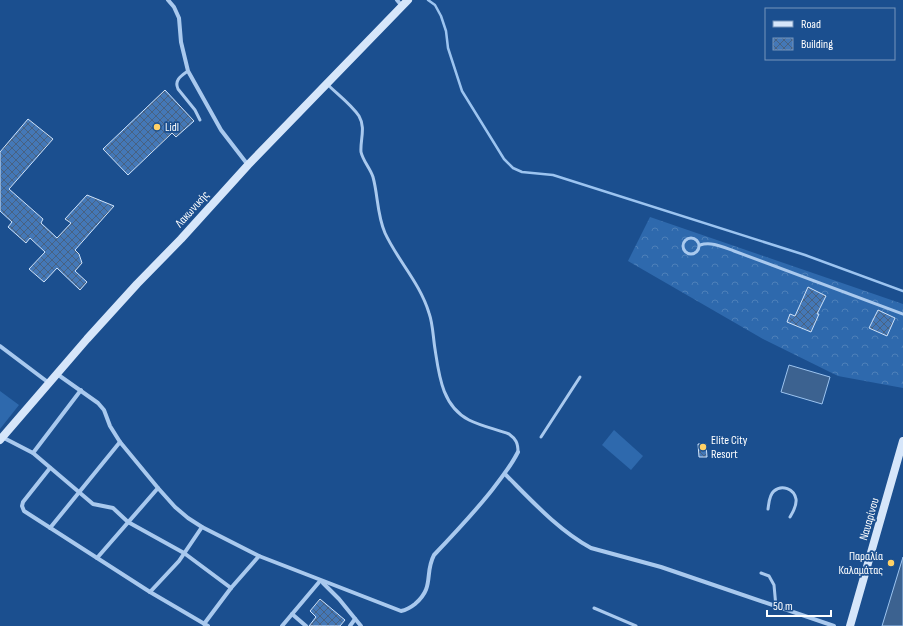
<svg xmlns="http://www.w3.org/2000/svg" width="903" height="626" font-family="'Sofia Sans Condensed',sans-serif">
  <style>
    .forest { fill: url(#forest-crowns) }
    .pitch { fill: #2e69ad }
    .water { fill: #3c6290; stroke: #9cc4f0 }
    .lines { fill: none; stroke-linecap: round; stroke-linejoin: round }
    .stream { stroke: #9cc4f0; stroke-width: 2.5 }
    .building { fill: url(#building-cross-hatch); stroke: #cfe3fa }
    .service { stroke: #a9c9ee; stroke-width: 3 }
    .minor { stroke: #a9c9ee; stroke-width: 4 }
    .secondary { stroke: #d6e6fa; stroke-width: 8 }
    .poi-dot { fill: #ffd166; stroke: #1b4f8f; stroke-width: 1.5 }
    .labels { text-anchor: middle; stroke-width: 3.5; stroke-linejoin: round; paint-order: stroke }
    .poi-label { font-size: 12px; fill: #fff; stroke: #1b4f8f; text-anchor: start }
    .street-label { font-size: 12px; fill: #fff; stroke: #1b4f8f }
  </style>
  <defs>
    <pattern id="forest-crowns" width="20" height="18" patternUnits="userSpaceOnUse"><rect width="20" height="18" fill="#2e69ad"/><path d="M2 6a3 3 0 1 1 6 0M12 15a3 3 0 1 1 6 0" fill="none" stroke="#4d80b9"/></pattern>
    <pattern id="building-cross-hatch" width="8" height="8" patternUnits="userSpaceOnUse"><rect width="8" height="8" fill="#4478b7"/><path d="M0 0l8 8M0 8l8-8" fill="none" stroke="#486282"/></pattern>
  </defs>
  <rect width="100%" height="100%" fill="#1b4f8f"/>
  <!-- forest -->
  <path class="forest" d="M650 217 903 304V388L838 376 763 339 628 261Z"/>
  <!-- pitch -->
  <g class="pitch">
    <path d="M0 391 19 405 0 429Z"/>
    <path d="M614 430 643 456 631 470 602 445Z"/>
  </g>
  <!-- water -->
  <g class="water">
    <path d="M789 365 830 377 822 404 781 392Z"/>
    <path d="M903 557V626H882Z"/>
  </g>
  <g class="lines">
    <!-- stream -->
    <path class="stream" d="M428 0 435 5 441 16 446 31 448 48 462 91 504 159 513 168 522 172 553 175 805 255 903 291"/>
  </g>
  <!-- building -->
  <g class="building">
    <path d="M165 90 194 121 176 137 172 133 128 175 103 149Z"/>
    <path d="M28 119 53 139 9 189 43 219 41 223 57 238 71 223 65 219 87 195 114 206 75 250 79 254 82 263 75 271 87 282 80 290 57 268 44 282 29 269 45 252 30 238 26 243 8 227 12 222 0 211V152Z"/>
    <path d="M808 287 826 296 817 314H819L811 332 787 322 790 314 795 316Z"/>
    <path d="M878 310 895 318 887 336 869 328Z"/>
    <path d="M698 444H706L707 457H699Z"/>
    <path d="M320 599 345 620 340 626H309L316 617 310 611Z"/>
  </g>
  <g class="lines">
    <!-- service -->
    <g class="service">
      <path d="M188 71C181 76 174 80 178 89L195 110 200 120"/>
      <path d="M327 84C337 94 351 104 359 116 366 128 360 140 361 152 363 161 370 168 373 177 378 195 377 215 385 233 398 261 420 283 429 313 433 324 433 337 435 349 439 375 442 406 469 420 481 426 495 429 509 434 516 439 518 443 518 452"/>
      <circle cx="691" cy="246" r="8"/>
      <path d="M700 245C711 241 723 247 734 251L903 314"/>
      <path d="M541 437 580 377"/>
      <path d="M768 509C769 503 769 495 774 491 782 484 794 489 796 499 797 506 793 512 790 517"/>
      <path d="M761 573 769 576 774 585 776 607"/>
      <path d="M594 608 636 626"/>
    </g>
    <!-- minor -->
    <g class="minor">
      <path d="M168 0 174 7 179 18 181 42 188 71 221 130 248 165"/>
      <path d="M397 0 402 6"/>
      <path d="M0 346 49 383"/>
      <path d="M57 374 98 403 104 410 110 426 120 442 158 488 175 507 188 518 202 527 259 556 401 611C406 610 410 608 415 604 435 587 424 574 434 555 453 535 471 516 488 495 499 481 510 468 518 452"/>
      <path d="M2 437 33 453 93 504 113 508 128 522 184 553 231 588"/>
      <path d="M33 453 81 390"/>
      <path d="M50 468 23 502 22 506 24 511 150 592 208 626"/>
      <path d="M505 474C531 500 558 530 591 548L661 567 834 626"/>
      <path d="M50 528 120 442"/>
      <path d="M97 558 158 488"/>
      <path d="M323 583 339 599 361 626"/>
      <path d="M150 592 179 561 202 527"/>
      <path d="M292 614 306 626"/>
      <path d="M204 624 231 588 259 556"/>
      <path d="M282 626 320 581"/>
      <path d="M350 626 355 619"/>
    </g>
    <!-- secondary -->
    <g class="secondary">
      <path d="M0 440 87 339 137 284 181 239 248 165 408 0"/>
      <path d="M850 626 903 441"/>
    </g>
  </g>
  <!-- markers -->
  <g class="poi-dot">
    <circle cx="157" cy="127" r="4"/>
    <circle cx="703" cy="447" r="4"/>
    <circle cx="891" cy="563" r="4"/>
  </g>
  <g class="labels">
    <!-- poi labels -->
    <g class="poi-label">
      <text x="165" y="131">Lidl</text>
      <text x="711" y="444">Elite City<tspan x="711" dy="14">Resort</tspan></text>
      <text x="883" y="560" text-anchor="end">Παραλία<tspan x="883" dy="14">Καλαμάτας</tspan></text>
    </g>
    <!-- street labels -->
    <g class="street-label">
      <text transform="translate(192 209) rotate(-48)" y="4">Λακωνικής</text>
      <text transform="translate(869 519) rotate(-74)" y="4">Ναυαρίνου</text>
    </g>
  </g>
  <!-- legend -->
  <rect x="765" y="8" width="130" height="52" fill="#1b4f8f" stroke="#7695bc"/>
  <rect x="773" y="21" width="20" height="6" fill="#d6e6fa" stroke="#7695bc"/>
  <text x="801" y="28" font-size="12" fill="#ffffff">Road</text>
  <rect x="773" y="38" width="20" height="12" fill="url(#building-cross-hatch)" stroke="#7695bc"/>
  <text x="801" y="48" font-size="12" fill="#ffffff">Building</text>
  <!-- scale -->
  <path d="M767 610v6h64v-6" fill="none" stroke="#ffffff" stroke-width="2"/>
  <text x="773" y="610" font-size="12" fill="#ffffff" stroke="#1b4f8f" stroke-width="3" paint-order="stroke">50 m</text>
</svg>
